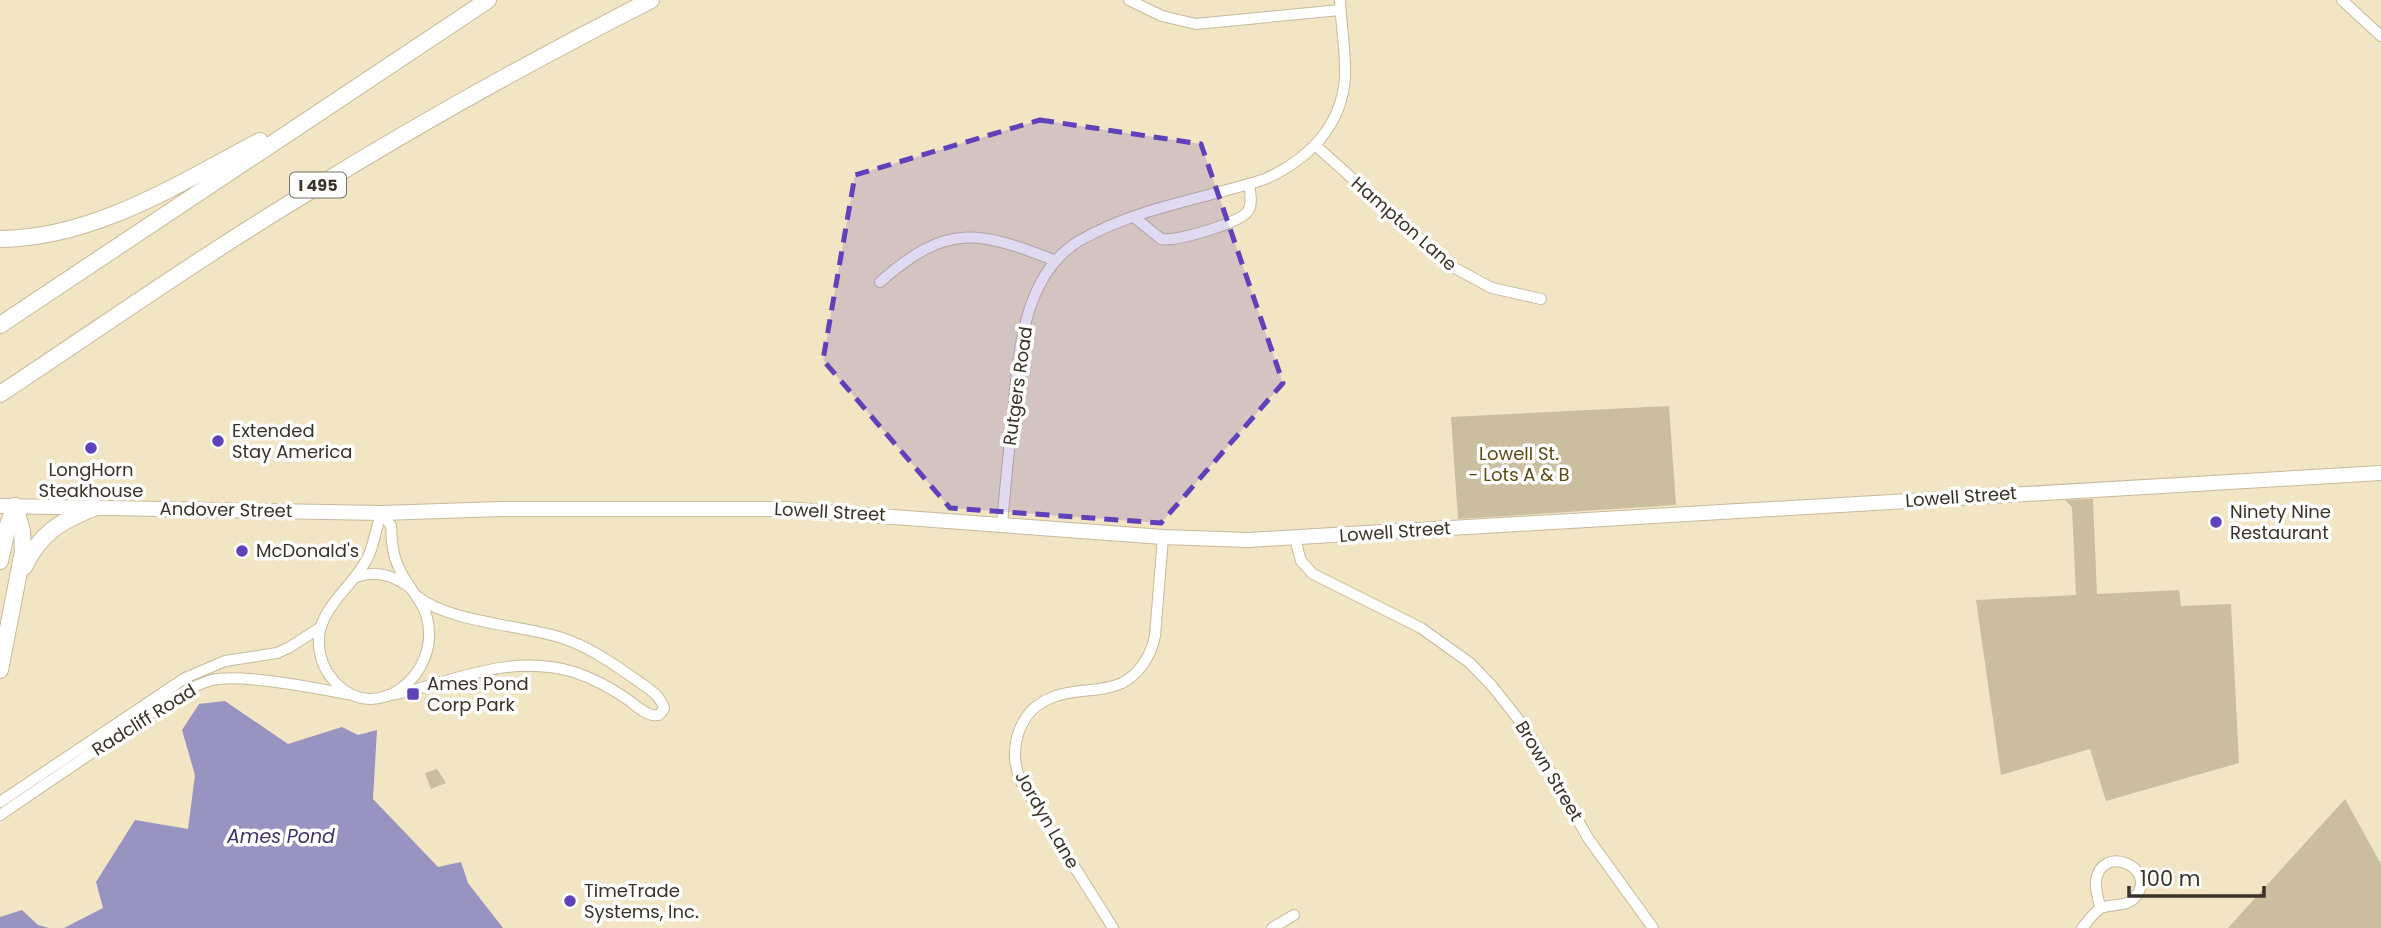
<svg xmlns="http://www.w3.org/2000/svg" width="2381" height="928" font-family="Poppins,sans-serif">
  <style>
    .green { fill: #cabe9e }
    .water { fill: #9893c1 }
    .lines { fill: none; stroke-linecap: round; stroke-linejoin: round }
    .minor-casing { stroke: #c7bb9b; stroke-width: 12 }
    .major-casing { stroke: #c7bb9b; stroke-width: 16 }
    .highway-casing { stroke: #c7bb9b; stroke-width: 18 }
    .minor { stroke: #fff; stroke-width: 10 }
    .major { stroke: #fff; stroke-width: 14 }
    .highway { stroke: #fff; stroke-width: 16 }
    .marked { fill: #5f41ba; fill-opacity: 0.2; stroke: #5f41ba; stroke-width: 5; stroke-dasharray: 14 9; stroke-linejoin: round }
    .poi-dot { fill: #5f41ba; stroke: #fff; stroke-width: 2.5 }
    .labels { text-anchor: middle; stroke-width: 7; stroke-linejoin: round; paint-order: stroke }
    .shield { fill: #fff; stroke: #747067; stroke-width: 2 }
    .shield-label { font-size: 16px; font-weight: bold; fill: #383326 }
    .street-label { font-size: 18px; fill: #383326; stroke: #fff }
    .poi-label { font-size: 18px; fill: #383326; stroke: #fff; text-anchor: start }
    .park-label { font-size: 18px; fill: #5d4a0f; stroke: #fff }
    .water-label { font-size: 19px; font-style: italic; fill: #3c316a; stroke: #fff }
  </style>
  <rect width="100%" height="100%" fill="#f1e5c4"/>
  <!-- green -->
  <g class="green">
    <path d="M1669 406 1676 505 1458 519 1451 417Z"/>
    <path d="M2093 499 2097 594 2179 590 2181 606 2231 604 2239 763 2106 801 2090 749 2001 775 1976 600 2076 595 2072 507 2065 500Z"/>
    <path d="M437 769 446 783 431 789 425 773Z"/>
    <path d="M2345 799 2381 864V928H2228Z"/>
  </g>
  <!-- water -->
  <g class="water">
    <path d="M225 701 288 744 342 727 358 735 377 730 373 799 438 867 461 862 468 883 503 928H64L103 908 96 882 135 820 188 829 195 775 182 730 199 704Z"/>
    <path d="M22 910 38 925 49 928H0V917Z"/>
  </g>
  <g class="lines">
    <!-- minor casing -->
    <g class="minor-casing">
      <g id="minor">
        <path d="M1129 0 1162 16 1196 24 1340 10"/>
        <path d="M2342 0 2381 36"/>
        <path d="M1315 145 1449 265 1492 288 1541 299"/>
        <path d="M1134 217 1161 239C1175 242 1241 223 1248 211 1253 203 1250 193 1249 184"/>
        <path d="M880 282C947 223 977 230 1056 261"/>
        <path d="M382 513C384 517 389 522 391 526 392 531 391 538 392 542 393 551 395 560 399 568 406 585 420 597 426 614 445 675 371 732 330 676 320 663 317 645 320 630 327 602 355 583 367 559 375 544 375 528 382 513Z"/>
        <path d="M1002 524C1005 490 1008 457 1012 424 1018 362 1020 277 1079 241 1135 208 1204 199 1265 179 1308 160 1342 126 1345 77 1346 51 1341 25 1340 0"/>
        <path d="M1295 539 1301 561 1313 574 1421 628 1470 663 1492 686 1526 729 1588 838 1653 928"/>
        <path d="M356 577C375 570 393 575 409 587"/>
        <path d="M386 696C452 684 506 652 574 672 592 678 611 688 627 699 634 704 641 711 649 714 653 716 654 715 659 715L664 709C661 695 646 687 635 679 611 662 586 645 559 637 519 625 450 622 418 597"/>
        <path d="M0 802 185 678 225 661 277 653 290 647 321 627"/>
        <path d="M0 815 168 701C182 693 196 684 212 680 240 673 316 688 347 694"/>
        <path d="M1113 928 1021 782C1007 750 1018 710 1053 697 1075 688 1100 693 1122 683 1140 674 1151 655 1155 636L1163 537"/>
        <path d="M1272 928 1294 915"/>
        <path d="M2082 928C2087 922 2094 912 2101 908 2113 903 2127 908 2136 896 2158 867 2101 843 2096 881 2095 890 2099 900 2100 908"/>
      </g>
    </g>
    <!-- major casing -->
    <g class="major-casing">
      <path id="major" d="M0 506 382 513 501 509H785L1163 537 1248 540 2381 473"/>
    </g>
    <!-- highway casing -->
    <g class="highway-casing">
      <g id="highway">
        <path d="M0 239C95 238 178 184 260 141"/>
        <path d="M0 325 488 0"/>
        <path d="M0 394C101 327 201 257 305 194 418 124 533 60 651 0"/>
        <path d="M0 561 8 525 15 506"/>
        <path d="M24 567C41 532 61 521 96 507"/>
        <path d="M0 670 23 551 22 531 15 506"/>
      </g>
    </g>
    <!-- minor -->
    <use href="#minor" class="minor"/>
    <!-- major -->
    <use href="#major" class="major"/>
    <!-- highway -->
    <use href="#highway" class="highway"/>
  </g>
  <!-- marked area -->
  <path class="marked" d="M1040 120 1201 144 1283 383 1161 523 950 508 823 360 855 175Z"/>
  <!-- markers -->
  <g class="poi-dot">
    <circle cx="218" cy="441" r="7"/>
    <circle cx="91" cy="448" r="7"/>
    <circle cx="2216" cy="522" r="7"/>
    <circle cx="242" cy="551" r="7"/>
    <rect x="406" y="687" width="14" height="14" rx="3.5"/>
    <circle cx="570" cy="901" r="7"/>
  </g>
  <g class="labels">
    <!-- shield labels -->
    <rect class="shield" x="290" y="172.5" width="56" height="25" rx="5"/>
    <g class="shield-label">
      <text x="318" y="191">I 495</text>
    </g>
    <!-- street labels -->
    <g class="street-label">
      <text transform="translate(1404 224) rotate(41)" y="6">Hampton Lane</text>
      <text transform="translate(1018 386) rotate(-82)" y="6">Rutgers Road</text>
      <text transform="translate(1961 497) rotate(-4)" y="6">Lowell Street</text>
      <text transform="translate(226 510) rotate(1)" y="6">Andover Street</text>
      <text transform="translate(830 512) rotate(3)" y="6">Lowell Street</text>
      <text transform="translate(1395 532) rotate(-4)" y="6">Lowell Street</text>
      <text transform="translate(144 720) rotate(-32)" y="6">Radcliff Road</text>
      <text transform="translate(1549 771) rotate(59)" y="6">Brown Street</text>
      <text transform="translate(1047 820) rotate(60)" y="6">Jordyn Lane</text>
    </g>
    <!-- poi labels -->
    <g class="poi-label">
      <text x="232" y="437">Extended<tspan x="232" dy="21">Stay America</tspan></text>
      <text x="91" y="476" text-anchor="middle">LongHorn<tspan x="91" dy="21">Steakhouse</tspan></text>
      <text x="2230" y="518">Ninety Nine<tspan x="2230" dy="21">Restaurant</tspan></text>
      <text x="256" y="557">McDonald's</text>
      <text x="427" y="690">Ames Pond<tspan x="427" dy="21">Corp Park</tspan></text>
      <text x="584" y="897">TimeTrade<tspan x="584" dy="21">Systems, Inc.</tspan></text>
    </g>
    <!-- park labels -->
    <g class="park-label">
      <text x="1519" y="460">Lowell St.<tspan x="1519" dy="21">- Lots A &amp; B</tspan></text>
    </g>
    <!-- water labels -->
    <g class="water-label">
      <text x="281" y="843">Ames Pond</text>
    </g>
  </g>
  <!-- scale -->
  <path d="M2129 886v10h135v-10" fill="none" stroke="#383326" stroke-width="3.5"/>
  <text x="2140" y="886" font-size="21" fill="#383326" stroke="#ffffff" stroke-width="5" paint-order="stroke">100 m</text>
</svg>
